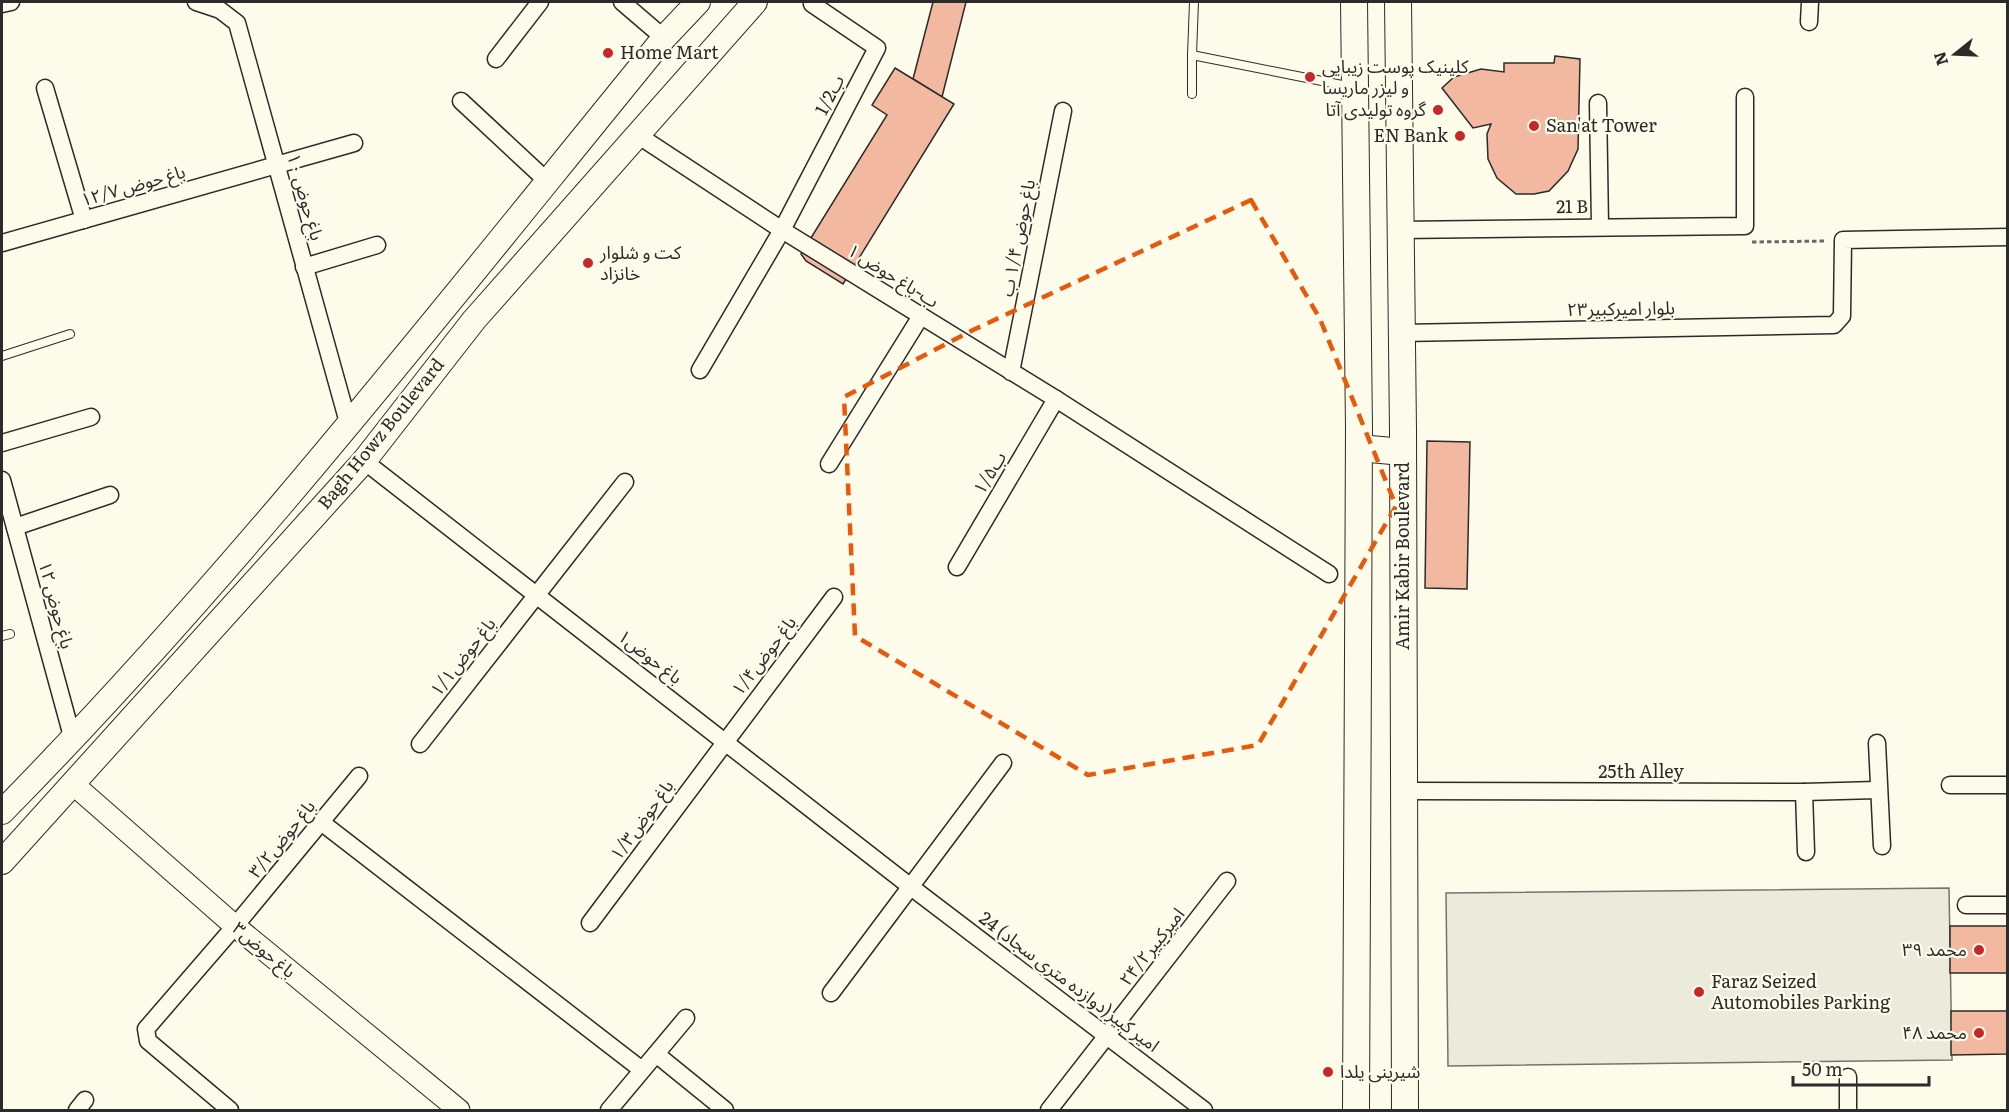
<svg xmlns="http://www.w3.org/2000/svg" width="2009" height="1112" font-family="Literata,'Noto Sans Arabic',serif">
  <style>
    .parking { fill: #eceadb; stroke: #74746e; stroke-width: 1.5 }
    .building { fill: #f2b8a0; stroke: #2b2b2b; stroke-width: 1.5 }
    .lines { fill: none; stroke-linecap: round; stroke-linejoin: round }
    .service-casing { stroke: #2b2b2b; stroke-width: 10 }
    .minor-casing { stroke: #2b2b2b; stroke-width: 19 }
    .tertiary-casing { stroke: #2b2b2b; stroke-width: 23 }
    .secondary-casing { stroke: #2b2b2b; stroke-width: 26 }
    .primary-casing { stroke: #2b2b2b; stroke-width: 28 }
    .path { stroke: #6a6964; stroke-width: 3; stroke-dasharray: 4.5 3; stroke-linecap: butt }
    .service { stroke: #fdfbea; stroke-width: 8 }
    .minor { stroke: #fdfbea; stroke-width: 16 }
    .tertiary { stroke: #fdfbea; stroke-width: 21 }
    .secondary { stroke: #fdfbea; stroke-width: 24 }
    .primary { stroke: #fdfbea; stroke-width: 26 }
    .marked { fill: none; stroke: #e8590c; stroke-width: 4.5; stroke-dasharray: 12 8; stroke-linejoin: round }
    .poi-dot { fill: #c62828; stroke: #fdfbea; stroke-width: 2 }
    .labels { text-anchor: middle; stroke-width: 4.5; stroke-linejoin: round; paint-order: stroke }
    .poi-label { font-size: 18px; fill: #2b2b2b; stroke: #fdfbea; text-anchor: start }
    .street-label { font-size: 18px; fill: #2b2b2b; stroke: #fdfbea }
  </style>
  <rect width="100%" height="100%" fill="#fdfbea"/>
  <!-- parking -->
  <path class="parking" d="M1949 888 1952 1060 1448 1066 1446 893Z"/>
  <!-- building -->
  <g class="building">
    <path d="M933 2H966L942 97 913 79Z"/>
    <path d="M1555 56 1580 59 1578 149 1568 171 1549 191 1534 194H1516L1497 178 1488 159 1487 134 1491 124 1473 128 1442 88 1454 77 1481 69 1504 72V63H1554Z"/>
    <path d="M895 68 954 104 843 284 806 261 801 254 887 115 872 105Z"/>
    <path d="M1427 441 1470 442 1467 589 1425 588Z"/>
    <rect x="1950" y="926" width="58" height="47"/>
    <path d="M1951 1011H2008V1054L1951 1055Z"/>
  </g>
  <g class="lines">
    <!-- service casing -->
    <g class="service-casing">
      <g id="service">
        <path d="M1194 2 1192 55 1352 87"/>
        <path d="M1192 94V55"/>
        <path d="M2 356 70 334"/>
        <path d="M2 636 10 634"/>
      </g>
    </g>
    <!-- minor casing -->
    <g class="minor-casing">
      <g id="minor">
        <path d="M196 2 220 10 237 23 349 426"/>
        <path d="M622 2 664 38"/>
        <path d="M2 4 11 2"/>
        <path d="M1809 22 1810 2"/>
        <path d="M496 59 540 2"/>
        <path d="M45 88 84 220"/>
        <path d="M461 101 547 181"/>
        <path d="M1598 103 1600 226"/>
        <path d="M636 134 782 230 1056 399 1329 574"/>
        <path d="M1400 230 1745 226V97"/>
        <path d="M2 243 354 143"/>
        <path d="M304 267 377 245"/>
        <path d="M1401 333 1834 325 1842 316 1843 240 2008 237"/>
        <path d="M700 370 782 230 877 48 812 4"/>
        <path d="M1011 372 1063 111"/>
        <path d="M2 443 91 417"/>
        <path d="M364 461 911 887 1204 1110"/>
        <path d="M829 464 921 316"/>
        <path d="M2 480 73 740"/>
        <path d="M15 527 110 495"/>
        <path d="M957 567 1056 399"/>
        <path d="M1877 743 1882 846"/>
        <path d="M420 744 625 482"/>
        <path d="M1950 785H2008"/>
        <path d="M1404 791 1804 792 1877 790"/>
        <path d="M1804 792 1806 852"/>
        <path d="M321 822 642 1070"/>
        <path d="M1966 905H2008"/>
        <path d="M590 923 834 597"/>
        <path d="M831 993 1003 763"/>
        <path d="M656 1054 725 1110"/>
        <path d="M1848 1077V1110"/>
        <path d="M77 1110 85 1100"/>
        <path d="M230 1110 148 1041 146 1029 235 926 359 776"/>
        <path d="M609 1110 686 1018"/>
        <path d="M1049 1110 1227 881"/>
      </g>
    </g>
    <!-- tertiary casing -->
    <g class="tertiary-casing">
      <path id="tertiary" d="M73 784 235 926 459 1110"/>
    </g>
    <!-- secondary casing -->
    <g class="secondary-casing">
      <g id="secondary">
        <path d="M2 812C240 570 449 301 664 38L698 2"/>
        <path d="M2 862 364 461 474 320 755 2"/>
      </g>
    </g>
    <!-- primary casing -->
    <g class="primary-casing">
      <g id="primary">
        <path d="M1354 2 1359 429 1356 1110"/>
        <path d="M1398 2 1403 430 1405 1110"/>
        <path d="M1359 448 1403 452"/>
      </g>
    </g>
    <!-- path -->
    <path class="path" d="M1752 242 1826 241"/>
    <!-- service -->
    <use href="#service" class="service"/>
    <!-- minor -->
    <use href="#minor" class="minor"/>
    <!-- tertiary -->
    <use href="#tertiary" class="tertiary"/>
    <!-- secondary -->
    <use href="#secondary" class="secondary"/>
    <!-- primary -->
    <use href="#primary" class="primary"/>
  </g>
  <!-- marked area -->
  <path class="marked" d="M1251 200 1320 319 1396 506 1258 745 1088 775 855 636 844 397 973 330Z"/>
  <!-- markers -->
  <g class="poi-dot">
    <circle cx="608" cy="53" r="6"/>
    <circle cx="1310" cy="77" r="6"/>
    <circle cx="1438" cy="110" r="6"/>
    <circle cx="1534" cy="126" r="6"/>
    <circle cx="1460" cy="136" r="6"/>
    <circle cx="588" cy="263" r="6"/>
    <circle cx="1979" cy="950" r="6"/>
    <circle cx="1699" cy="992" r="6"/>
    <circle cx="1979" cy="1033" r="6"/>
    <circle cx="1328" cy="1072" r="6"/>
  </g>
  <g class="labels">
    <!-- poi labels -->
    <g class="poi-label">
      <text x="620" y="59">Home Mart</text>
      <text x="1322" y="73">کلینیک پوست زیبایی<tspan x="1322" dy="21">و لیزر ماریسا</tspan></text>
      <text x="1426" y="116" text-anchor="end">گروه تولیدی آتا</text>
      <text x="1546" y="132">San'at Tower</text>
      <text x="1448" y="142" text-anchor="end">EN Bank</text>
      <text x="600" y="259">کت و شلوار<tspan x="600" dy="21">خانزاد</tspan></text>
      <text x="1967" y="956" text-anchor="end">محمد ۳۹</text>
      <text x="1711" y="988">Faraz Seized<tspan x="1711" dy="21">Automobiles Parking</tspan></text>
      <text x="1967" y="1039" text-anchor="end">محمد ۴۸</text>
      <text x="1340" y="1078">شیرینی یلدا</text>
    </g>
    <!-- street labels -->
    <g class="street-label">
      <text transform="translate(830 95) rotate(-63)" y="6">1/2ب</text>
      <text transform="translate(133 186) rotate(-16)" y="6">۱۲/۷ باغ حوض</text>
      <text transform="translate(305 197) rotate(74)" y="6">۱۰ باغ حوض</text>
      <text transform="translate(1572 207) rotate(-1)" y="6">21 B</text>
      <text transform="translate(1018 238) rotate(-79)" y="6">باغ حوض ۱/۴ ب</text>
      <text transform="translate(893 276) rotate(32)" y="6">۱ ب-باغ حوض</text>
      <text transform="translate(1621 309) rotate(-1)" y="6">۲۳بلوار امیرکبیر</text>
      <text transform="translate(381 434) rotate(-51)" y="6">Bagh Howz Boulevard</text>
      <text transform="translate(990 473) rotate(-59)" y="6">ب۱/۵</text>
      <text transform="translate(1403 556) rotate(-90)" y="6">Amir Kabir Boulevard</text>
      <text transform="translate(56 605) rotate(75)" y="6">۱۲ باغ حوض</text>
      <text transform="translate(764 656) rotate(-53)" y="6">باغ حوض۱/۴</text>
      <text transform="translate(463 657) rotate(-52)" y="6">باغ حوض۱/۱</text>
      <text transform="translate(650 657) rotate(38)" y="6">باغ حوض۱</text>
      <text x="1641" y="778">25th Alley</text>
      <text transform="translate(642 820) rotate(-54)" y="6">باغ حوض۱/۳</text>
      <text transform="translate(282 839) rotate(-51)" y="6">باغ حوض۳/۲</text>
      <text transform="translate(1152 947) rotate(-52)" y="6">امیرکبیر۲۴/۲</text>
      <text transform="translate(264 950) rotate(40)" y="6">باغ حوض۳</text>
      <text transform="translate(1069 982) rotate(37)" y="6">24 امیر کبیر(دوازده متری سجاد)</text>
    </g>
  </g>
  <!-- border -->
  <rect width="2009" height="1112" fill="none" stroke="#2b2b2b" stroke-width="6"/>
  <!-- north arrow -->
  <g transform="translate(1955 54) rotate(252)" stroke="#fdfbea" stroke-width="4.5" paint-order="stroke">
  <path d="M0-4.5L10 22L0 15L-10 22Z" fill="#2b2b2b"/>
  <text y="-9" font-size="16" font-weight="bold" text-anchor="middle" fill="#2b2b2b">N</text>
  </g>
  <!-- scale -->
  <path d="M1793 1076v9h136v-9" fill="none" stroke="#2b2b2b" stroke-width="3"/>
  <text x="1802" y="1076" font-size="18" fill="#2b2b2b" stroke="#fdfbea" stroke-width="4.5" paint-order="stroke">50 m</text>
</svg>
